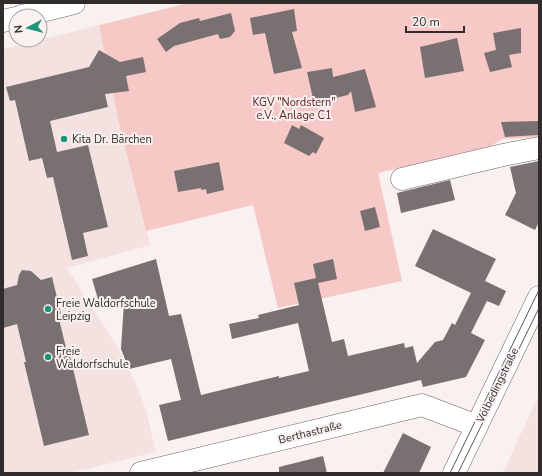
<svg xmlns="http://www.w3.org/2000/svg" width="542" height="476" font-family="'Nunito Sans',sans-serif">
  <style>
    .built { fill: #f4e2e1 }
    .green { fill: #f6c8c6 }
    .building { fill: #797171 }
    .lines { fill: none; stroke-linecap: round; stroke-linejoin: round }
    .minor-casing { stroke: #6e6666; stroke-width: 23 }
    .major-casing { stroke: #6e6666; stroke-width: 23 }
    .minor { stroke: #fff; stroke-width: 22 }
    .major { stroke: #fff; stroke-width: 22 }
    .tram { stroke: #5a5555; stroke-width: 1 }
    .poi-dot { fill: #1f9478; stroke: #f9f0f0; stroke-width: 1.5 }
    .labels { text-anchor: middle; stroke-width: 4; stroke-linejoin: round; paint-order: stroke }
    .park-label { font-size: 11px; fill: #602223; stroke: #f9f0f0 }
    .poi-label { font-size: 11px; fill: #302c2c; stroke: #f9f0f0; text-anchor: start }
    .street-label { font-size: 11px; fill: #302c2c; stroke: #f9f0f0 }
  </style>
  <rect width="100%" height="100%" fill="#f9f0f0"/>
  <!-- built -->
  <g class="built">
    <path d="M99 25 118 119 150 245 67 268 119 350 137 387 146 410 156 452 69 473H3V49Z"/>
    <path d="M539 394V473H503Z"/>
  </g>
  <!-- green -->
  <path class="green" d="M189 3H539V137L502 139 491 146 378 173 402 281 278 308 253 205 146 231 118 119 99 25Z"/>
  <!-- building -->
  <g class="building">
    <path d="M294 9 297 31 292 32 302 68 274 74 265 33 253 35 250 18Z"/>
    <path d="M231 13 235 31 230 37 220 39 218 34 174 46 166 52 157 39 180 23 199 18 200 21Z"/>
    <path d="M521 28V53L509 55 512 67 490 72 484 53 496 50 493 33Z"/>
    <path d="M457 38 464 71 425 78 420 47Z"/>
    <path d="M99 50 120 62 143 57 146 72 126 76 129 91 105 94 108 107 50 121 57 152 88 145 108 227 83 233 88 256 72 260 53 177 47 178 42 158 29 161 15 100 10 101 6 87 89 67Z"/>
    <path d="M332 68 333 77 365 69 376 107 355 112 351 91 348 95 314 103 307 72Z"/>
    <path d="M539 121V135L505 137 501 122Z"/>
    <path d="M292 125 299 129 301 125 324 138 316 154 313 152 309 156 284 143Z"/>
    <path d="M539 161V222L535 230 505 215 516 193 510 167Z"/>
    <path d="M219 162 224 190 207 194 206 189 201 190V188L178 192 174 171Z"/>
    <path d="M450 180 455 200 401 213 397 193Z"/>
    <path d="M375 207 380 227 365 231 360 211Z"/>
    <path d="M433 229 496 259 485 281 506 291 499 306 487 301 471 333 485 340 466 377 423 387 421 380 168 441 159 405 181 400 171 359 129 369 121 349 124 302 101 309 92 279 156 259 169 316 181 314 201 395 279 376V378L309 371 298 323 232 339 229 324 259 318 258 315 299 305 294 283 316 278 313 264 333 259 337 279 318 283 332 342 344 339 348 356 404 343 405 348 413 346 417 363 435 342 443 340 452 323 455 325 471 293 415 266Z"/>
    <path d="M22 270 31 271 41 280 52 277 61 314 58 315 67 352H69L89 435 44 446 24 362H26L17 324 3 328V289L17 285 19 275Z"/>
    <path d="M403 433 431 447 419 473H383Z"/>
    <path d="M323 456 327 473H279V467Z"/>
  </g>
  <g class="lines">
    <!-- minor casing -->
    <g class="minor-casing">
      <g id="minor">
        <path d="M402 179 503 155 539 148"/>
        <path d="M141 473 422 405 477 426"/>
      </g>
    </g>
    <!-- major casing -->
    <g class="major-casing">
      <g id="major">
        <path d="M22 16 74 3"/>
        <path d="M3 21 16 18"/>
        <path d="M454 473 539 297"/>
      </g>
    </g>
    <!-- minor -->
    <use href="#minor" class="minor"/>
    <!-- major -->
    <use href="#major" class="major"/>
    <!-- tram -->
    <g class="tram">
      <path d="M450 473 539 290"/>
      <path d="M458 473 539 308"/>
    </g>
  </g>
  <!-- markers -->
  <g class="poi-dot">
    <circle cx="64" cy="139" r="4"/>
    <circle cx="48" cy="309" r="4"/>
    <circle cx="48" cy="357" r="4"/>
  </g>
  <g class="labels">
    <!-- park labels -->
    <g class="park-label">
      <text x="294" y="106">KGV "Nordstern"<tspan x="294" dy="13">e.V., Anlage C1</tspan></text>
    </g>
    <!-- poi labels -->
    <g class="poi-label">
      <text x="72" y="143">Kita Dr. Bärchen</text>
      <text x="56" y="307">Freie Waldorfschule<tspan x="56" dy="13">Leipzig</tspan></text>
      <text x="56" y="355">Freie<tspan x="56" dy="13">Waldorfschule</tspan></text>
    </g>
    <!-- street labels -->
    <g class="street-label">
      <text transform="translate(497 385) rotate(-64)" y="4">Volbedingstraße</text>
      <text transform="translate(310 432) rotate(-14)" y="4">Berthastraße</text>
    </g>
  </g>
  <!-- border -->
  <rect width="542" height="476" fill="none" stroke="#302c2c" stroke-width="8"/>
  <!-- north arrow -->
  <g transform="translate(28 28) rotate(263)"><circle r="19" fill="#f9f0f0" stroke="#a9a2a2"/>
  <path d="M0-3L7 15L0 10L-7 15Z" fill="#1f9478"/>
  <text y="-6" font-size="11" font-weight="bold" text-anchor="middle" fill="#302c2c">N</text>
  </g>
  <!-- scale -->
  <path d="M406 26v6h58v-6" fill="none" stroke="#302c2c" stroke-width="2"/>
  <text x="412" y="26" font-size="12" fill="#302c2c" stroke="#f9f0f0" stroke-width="3" paint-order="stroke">20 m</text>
</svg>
